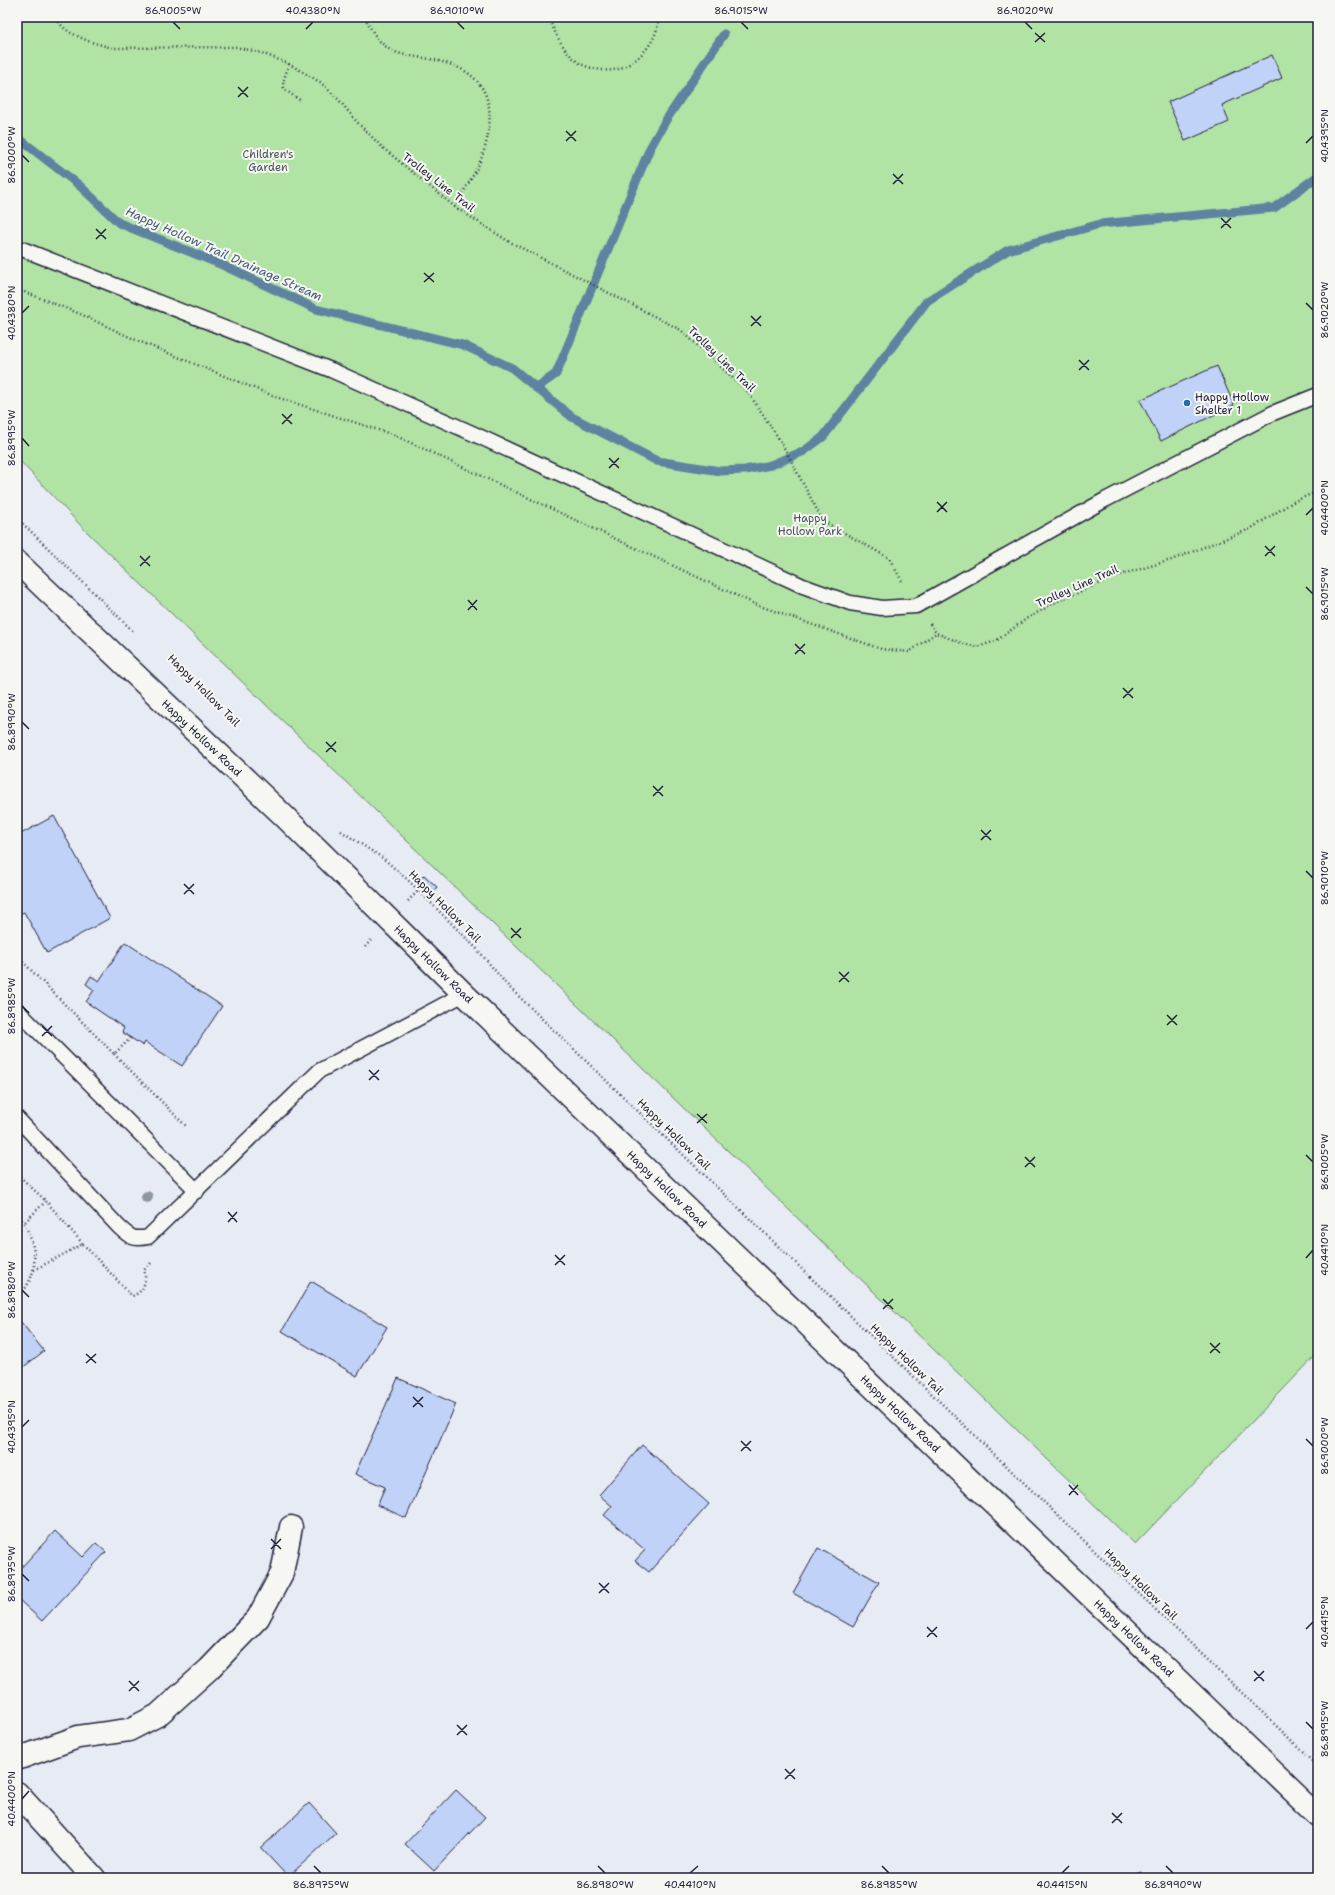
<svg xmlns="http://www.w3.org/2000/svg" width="1335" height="1895" font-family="'Shantell Sans',sans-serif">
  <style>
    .green { fill: #b1e3a4; stroke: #6a8270 }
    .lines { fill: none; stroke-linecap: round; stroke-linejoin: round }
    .stream { stroke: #5d83a1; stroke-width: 9 }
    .building { fill: #c0d2f8; stroke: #22223b }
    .lane-casing { stroke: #22223b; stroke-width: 17 }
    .street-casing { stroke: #22223b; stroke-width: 25 }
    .secondary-casing { stroke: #22223b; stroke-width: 25 }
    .path { stroke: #22223b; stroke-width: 2.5; stroke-dasharray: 1 3; stroke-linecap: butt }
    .lane { stroke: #f6f6f2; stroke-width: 14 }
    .street { stroke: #f6f6f2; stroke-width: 22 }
    .secondary { stroke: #f6f6f2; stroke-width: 22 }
    .tree { fill: #8e979d }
    .ticks { fill: none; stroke: #22223b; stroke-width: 1.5 }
    .poi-dot { fill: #1f6fb2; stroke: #f6f6f2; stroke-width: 1.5 }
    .labels { text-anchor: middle; stroke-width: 4; stroke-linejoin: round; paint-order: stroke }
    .park-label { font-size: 11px; fill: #465255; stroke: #f6f6f2 }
    .street-label { font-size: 11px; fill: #22223b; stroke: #f6f6f2 }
    .poi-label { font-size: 11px; fill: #22223b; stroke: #f6f6f2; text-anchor: start }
    .water-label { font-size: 12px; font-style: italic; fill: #445a76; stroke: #f6f6f2 }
    .neatline { fill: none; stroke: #22223b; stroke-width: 1.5 }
    .ticks-label { font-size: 10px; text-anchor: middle; fill: #22223b }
  </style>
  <rect width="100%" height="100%" fill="#e6ebf4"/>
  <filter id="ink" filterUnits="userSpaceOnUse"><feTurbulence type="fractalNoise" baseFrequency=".025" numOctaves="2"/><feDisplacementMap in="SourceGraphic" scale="8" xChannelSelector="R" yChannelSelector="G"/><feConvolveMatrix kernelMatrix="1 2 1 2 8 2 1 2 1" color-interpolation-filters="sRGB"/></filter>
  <g filter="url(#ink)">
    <!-- green -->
    <path class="green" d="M17 17H1318V1353L1135 1544 85 530 17 458Z"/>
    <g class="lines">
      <!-- stream -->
      <g class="stream">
        <path d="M17 137 79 185 119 223 220 264 316 309 463 345 512 368 572 417 657 461 720 471 745 470 771 465 804 451 823 437 927 301 1008 250 1100 224 1274 208 1318 176"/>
        <path d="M536 388 556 374 650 148 666 120 724 34"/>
      </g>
    </g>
    <!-- building -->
    <g class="building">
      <path d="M1272 55 1282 78 1222 105 1229 122 1185 141 1168 102Z"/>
      <path d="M1217 366 1234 405 1161 441 1140 400Z"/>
      <path d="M54 816 110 918 47 953 24 912 20 914 17 909V836Z"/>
      <path d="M424 875 437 887 430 895 417 882Z"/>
      <path d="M125 942 222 1006 182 1066 145 1042 143 1046 122 1032 124 1028 86 1002 94 990 86 984 91 976 99 981Z"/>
      <path d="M311 1281 387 1327 357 1376 282 1331Z"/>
      <path d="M17 1317 44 1351 17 1372Z"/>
      <path d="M398 1378 456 1404 406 1518 377 1505 385 1487 355 1474Z"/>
      <path d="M642 1445 709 1504 649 1572 635 1561 645 1550 604 1515 612 1506 599 1495Z"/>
      <path d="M55 1531 83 1557 96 1543 106 1552 42 1621 17 1598V1572Z"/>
      <path d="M818 1548 879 1582 853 1627 793 1593Z"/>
      <path d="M456 1790 485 1817 434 1871 405 1844Z"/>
      <path d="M309 1803 336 1833 288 1877 261 1848Z"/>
      <path d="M1142 1872 1144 1878H1126Z"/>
    </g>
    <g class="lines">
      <!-- lane casing -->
      <g class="lane-casing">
        <g id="lane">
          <path d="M17 247 331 370 474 434 803 586 850 603 882 608 916 606 1105 500 1273 413 1318 395"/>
          <path d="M17 1010 197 1191"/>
          <path d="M17 1118 119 1227C130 1237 133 1240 148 1237L319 1071 464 994"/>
        </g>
      </g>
      <!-- street casing -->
      <g class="street-casing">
        <path id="street" d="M17 1759 78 1737 129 1730 158 1715 209 1669 258 1618 282 1573 291 1527"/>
      </g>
      <!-- secondary casing -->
      <g class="secondary-casing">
        <g id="secondary">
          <path id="s1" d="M17 562 284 816 464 994 1318 1815"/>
          <path d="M17 1793 94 1878"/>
        </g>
      </g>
      <!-- path -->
      <g class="path">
        <path d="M52 17 69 32 88 41 112 48 236 47 262 53 289 64 320 82 339 100 357 122 383 148 455 207 508 241 681 330 748 392 781 442 823 521 889 558 903 583"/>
        <path d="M365 17C387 66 408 50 449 64 495 79 496 119 481 159 475 175 463 191 455 207"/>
        <path d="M548 17C556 34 564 54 581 64 593 70 611 73 623 67 641 60 660 37 658 17"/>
        <path d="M289 64 283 82 284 89 301 101"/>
        <path d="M17 289 78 313 136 340 276 397 394 435 757 605 881 649 909 652 936 633"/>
        <path d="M17 518 134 632"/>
        <path d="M930 624 936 633 964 644 977 647 996 641 1026 619 1058 601 1120 575 1171 560 1250 529 1293 502 1318 491"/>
        <path d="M341 831 384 859 410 882 477 949 508 986 1318 1766"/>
        <path d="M408 901 419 890"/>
        <path d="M365 947 371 940"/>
        <path d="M17 956 114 1054 131 1038"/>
        <path d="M114 1054 187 1127"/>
        <path d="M17 1174 46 1201 24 1223"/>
        <path d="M17 1213C37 1240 43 1273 17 1298"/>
        <path d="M83 1244 132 1296C144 1292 147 1281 144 1270L152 1262"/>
        <path d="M34 1270 83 1244 46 1201"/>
      </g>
      <!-- lane -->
      <use href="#lane" class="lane"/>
      <!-- street -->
      <use href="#street" class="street"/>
      <!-- secondary -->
      <use href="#secondary" class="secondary"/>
    </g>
    <!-- trees -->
    <circle class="tree" cx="147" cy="1197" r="6"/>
  </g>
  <!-- ticks -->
  <path class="ticks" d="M173 22 180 29M457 22 464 29M741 22 748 29M1025 22 1032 29M306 29 313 22M1035 33 1045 42M1035 42 1045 33M238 87 248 97M238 97 248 87M566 131 576 141M566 141 576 131M1306 143 1313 136M22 155 29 162M893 174 903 184M893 184 903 174M1221 218 1231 228M1221 228 1231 218M96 229 106 239M96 239 106 229M424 273 434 282M424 282 434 273M1306 303 1313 310M22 313 29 306M751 316 761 326M751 326 761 316M1079 360 1089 370M1079 370 1089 360M282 414 292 424M282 424 292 414M22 438 29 446M609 458 619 468M609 468 619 458M937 502 947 512M937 512 947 502M1306 515 1313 508M1265 546 1275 556M140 556 150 566M1265 556 1275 546M140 566 150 556M1306 587 1313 594M468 600 477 610M468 610 477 600M795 644 805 654M795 654 805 644M1123 688 1133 698M1123 698 1133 688M22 722 29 729M326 742 336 752M326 752 336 742M653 786 663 796M653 796 663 786M981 830 991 840M981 840 991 830M1306 871 1313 878M184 884 194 894M184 894 194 884M511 928 521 938M511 938 521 928M839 972 849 982M839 982 849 972M22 1006 29 1013M1167 1015 1177 1025M1167 1025 1177 1015M42 1026 52 1036M42 1036 52 1026M369 1070 379 1080M369 1080 379 1070M697 1114 707 1123M697 1123 707 1114M1306 1155 1313 1162M1025 1157 1035 1167M1025 1167 1035 1157M228 1212 237 1222M228 1222 237 1212M555 1255 565 1265M1306 1258 1313 1250M555 1265 565 1255M22 1290 29 1297M883 1299 893 1309M883 1309 893 1299M1210 1343 1220 1353M1210 1353 1220 1343M86 1354 96 1363M86 1363 96 1354M413 1397 423 1407M413 1407 423 1397M22 1427 29 1420M1306 1439 1313 1446M741 1441 751 1451M741 1451 751 1441M1069 1485 1078 1495M1069 1495 1078 1485M271 1539 281 1549M271 1549 281 1539M22 1574 29 1581M599 1583 609 1593M599 1593 609 1583M927 1627 937 1637M1306 1629 1313 1622M927 1637 937 1627M1254 1671 1264 1681M129 1681 139 1691M1254 1681 1264 1671M129 1691 139 1681M1306 1722 1313 1729M457 1725 467 1735M457 1735 467 1725M785 1769 795 1779M785 1779 795 1769M22 1799 29 1791M1112 1813 1122 1823M1112 1823 1122 1813M314 1866 321 1873M598 1866 605 1873M882 1866 889 1873M1166 1866 1173 1873M690 1873 698 1866M1062 1873 1069 1866"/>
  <!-- markers -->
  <circle class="poi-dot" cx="1187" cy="403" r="4"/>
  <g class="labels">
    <!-- park labels -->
    <g class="park-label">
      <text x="268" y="158">Children's<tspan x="268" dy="13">Garden</tspan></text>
      <text x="810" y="522">Happy<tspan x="810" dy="13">Hollow Park</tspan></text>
    </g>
    <!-- street labels -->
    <g class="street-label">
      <text transform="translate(439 182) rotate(38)" y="4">Trolley Line Trail</text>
      <text transform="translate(722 359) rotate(44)" y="4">Trolley Line Trail</text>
      <text transform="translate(1077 586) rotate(-24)" y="4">Trolley Line Trail</text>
      <text transform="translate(204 690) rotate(45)" y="4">Happy Hollow Tail</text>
      <text dy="4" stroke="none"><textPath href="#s1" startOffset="255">Happy Hollow Road</textPath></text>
      <text transform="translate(445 906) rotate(45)" y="4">Happy Hollow Tail</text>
      <text dy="4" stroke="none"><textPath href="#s1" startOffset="579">Happy Hollow Road</textPath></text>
      <text transform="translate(674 1134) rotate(44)" y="4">Happy Hollow Tail</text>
      <text dy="4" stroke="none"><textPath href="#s1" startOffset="903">Happy Hollow Road</textPath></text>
      <text transform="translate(907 1359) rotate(44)" y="4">Happy Hollow Tail</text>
      <text dy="4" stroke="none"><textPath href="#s1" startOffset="1227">Happy Hollow Road</textPath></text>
      <text transform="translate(1141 1584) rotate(44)" y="4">Happy Hollow Tail</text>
      <text dy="4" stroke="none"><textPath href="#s1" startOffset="1551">Happy Hollow Road</textPath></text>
    </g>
    <!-- poi labels -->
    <g class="poi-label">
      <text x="1195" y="401">Happy Hollow<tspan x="1195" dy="13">Shelter 1</tspan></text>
    </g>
    <!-- water labels -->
    <g class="water-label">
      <text transform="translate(224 254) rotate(24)" y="4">Happy Hollow Trail Drainage Stream</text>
    </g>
  </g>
  <!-- margin -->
  <rect width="1335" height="1895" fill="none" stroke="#f6f6f2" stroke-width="44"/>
  <rect x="22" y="22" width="1291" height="1851" class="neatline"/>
  <g class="ticks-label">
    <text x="173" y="14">86.9005°W</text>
    <text x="313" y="14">40.4380°N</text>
    <text x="457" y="14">86.9010°W</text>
    <text x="741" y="14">86.9015°W</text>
    <text x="1025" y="14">86.9020°W</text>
    <text transform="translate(1324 136) rotate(-90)" y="4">40.4395°N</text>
    <text transform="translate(11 155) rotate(-90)" y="4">86.9000°W</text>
    <text transform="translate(1324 310) rotate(-90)" y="4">86.9020°W</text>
    <text transform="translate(11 313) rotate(-90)" y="4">40.4380°N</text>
    <text transform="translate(11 438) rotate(-90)" y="4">86.8995°W</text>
    <text transform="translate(1324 508) rotate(-90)" y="4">40.4400°N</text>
    <text transform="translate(1324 594) rotate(-90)" y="4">86.9015°W</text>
    <text transform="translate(11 722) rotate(-90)" y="4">86.8990°W</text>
    <text transform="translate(1324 878) rotate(-90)" y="4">86.9010°W</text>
    <text transform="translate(11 1006) rotate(-90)" y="4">86.8985°W</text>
    <text transform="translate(1324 1162) rotate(-90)" y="4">86.9005°W</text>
    <text transform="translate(1324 1250) rotate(-90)" y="4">40.4410°N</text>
    <text transform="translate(11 1290) rotate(-90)" y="4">86.8980°W</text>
    <text transform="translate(11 1427) rotate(-90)" y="4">40.4395°N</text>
    <text transform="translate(1324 1446) rotate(-90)" y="4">86.9000°W</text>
    <text transform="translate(11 1574) rotate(-90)" y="4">86.8975°W</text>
    <text transform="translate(1324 1622) rotate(-90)" y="4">40.4415°N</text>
    <text transform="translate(1324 1729) rotate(-90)" y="4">86.8995°W</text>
    <text transform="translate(11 1799) rotate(-90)" y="4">40.4400°N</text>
    <text x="321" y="1888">86.8975°W</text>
    <text x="605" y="1888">86.8980°W</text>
    <text x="690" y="1888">40.4410°N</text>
    <text x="889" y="1888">86.8985°W</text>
    <text x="1062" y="1888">40.4415°N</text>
    <text x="1173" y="1888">86.8990°W</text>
  </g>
</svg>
